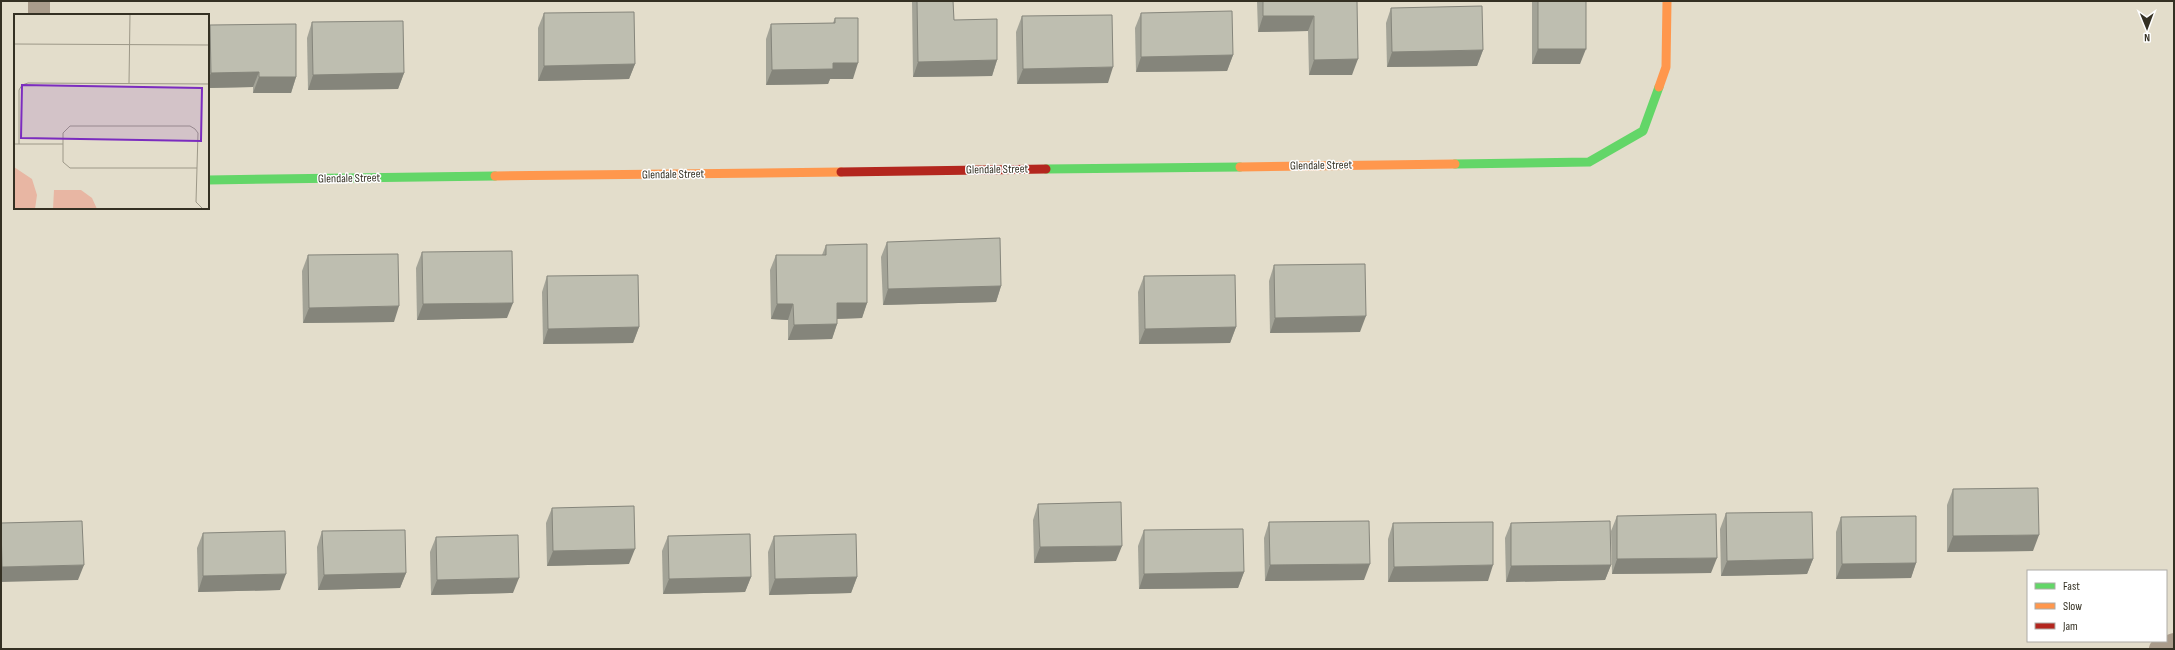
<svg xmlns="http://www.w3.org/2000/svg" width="2175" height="650" font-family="'Sofia Sans Condensed',sans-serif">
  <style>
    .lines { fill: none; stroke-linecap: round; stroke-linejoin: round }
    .street { stroke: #aa9c8b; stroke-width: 22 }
    .fast { stroke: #63d668; stroke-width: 9 }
    .slow { stroke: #ff974d; stroke-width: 9 }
    .jam { stroke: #b3261e; stroke-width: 9 }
    .wall { fill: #a3a397 }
    .shaded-wall { fill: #85857b }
    .building { fill: #bebeb0; stroke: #85857b }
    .labels { text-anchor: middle; stroke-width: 3; stroke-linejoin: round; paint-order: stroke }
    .street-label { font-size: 12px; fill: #343023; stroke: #fff }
    .inset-road { fill: none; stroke: #9d9888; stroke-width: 1 }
    .view { fill: #7b2cbf; fill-opacity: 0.15; stroke: #7b2cbf; stroke-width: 2 }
    .inset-edge { fill: none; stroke: #343023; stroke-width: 2 }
  </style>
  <rect width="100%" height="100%" fill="#e3ddcb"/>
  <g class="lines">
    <!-- street -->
    <g class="street">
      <path d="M39 15V1"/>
      <path d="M2160 649 2174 644"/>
    </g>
    <!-- fast -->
    <g class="fast">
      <path d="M1455 164 1589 162 1643 131 1659 87"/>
      <path d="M1046 169 1240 167"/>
      <path d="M208 180 495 176"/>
    </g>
    <!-- slow -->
    <g class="slow">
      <path d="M1659 87 1666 67 1667 1"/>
      <path d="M1240 167 1455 164"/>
      <path d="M495 176 841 172"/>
    </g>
    <!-- jam -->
    <path class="jam" d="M841 172 1046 169"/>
  </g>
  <!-- wall -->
  <g class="wall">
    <path d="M912 1H953L954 20 997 60 992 76 913 77Z"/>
    <path d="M1257 1H1357L1352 75H1309L1308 31 1258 32Z"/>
    <path d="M1532 1H1586L1580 64H1532Z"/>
    <path d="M1391 8 1483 50 1477 66 1387 67 1386 23Z"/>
    <path d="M544 13 635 64 629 79 538 81V28Z"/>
    <path d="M1141 13 1233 55 1227 71 1136 72 1135 28Z"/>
    <path d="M1022 16 1108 83 1017 84 1016 32Z"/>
    <path d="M835 18 853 79H830L828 84 766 85V39L771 24 833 23Z"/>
    <path d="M312 22 404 73 398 89 308 90 307 38Z"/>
    <path d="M210 25 296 77 291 93H253V87L208 88V30Z"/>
    <path d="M887 242 1001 286 996 302 883 305 881 257Z"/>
    <path d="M826 245 867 303 862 318 837 319V324L832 339 788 340V320L771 319 770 270 776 255H822Z"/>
    <path d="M422 252 507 318 417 320 416 268Z"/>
    <path d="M308 255 394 322 303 323 302 271Z"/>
    <path d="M1274 265 1360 332 1270 333 1269 281Z"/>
    <path d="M547 276 639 327 633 343 543 344 542 292Z"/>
    <path d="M1144 276 1236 327 1230 343 1139 344 1138 292Z"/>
    <path d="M1953 489 2033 551 1947 552V505Z"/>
    <path d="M1038 504 1116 561 1034 563 1033 520Z"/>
    <path d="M552 508 629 564 547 566 546 523Z"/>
    <path d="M1726 513 1813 559 1807 574 1721 576 1720 529Z"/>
    <path d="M1617 516 1711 573 1612 574 1611 531Z"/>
    <path d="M1841 517 1916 563 1911 578 1836 579V532Z"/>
    <path d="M1269 522 1364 580 1265 581 1264 538Z"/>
    <path d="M1393 523 1488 581 1388 582V539Z"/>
    <path d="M1511 523 1611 565 1605 580 1506 582 1505 538Z"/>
    <path d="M1144 530 1244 572 1238 588 1139 589 1138 546Z"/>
    <path d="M322 531 406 573 400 588 318 590 317 547Z"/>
    <path d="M203 533 280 590 198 592 197 548Z"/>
    <path d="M668 536 751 577 745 592 663 594 662 551Z"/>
    <path d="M774 536 857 577 851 593 769 595 768 552Z"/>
    <path d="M436 537 513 593 431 595 430 552Z"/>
  </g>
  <!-- shaded-wall -->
  <g class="shaded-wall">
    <path d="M1263 16H1314L1308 31 1258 32Z"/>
    <path d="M1538 49H1586L1580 64H1532Z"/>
    <path d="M1483 50 1477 66 1387 67 1392 52Z"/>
    <path d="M1233 55 1227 71 1136 72 1141 57Z"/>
    <path d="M1358 59 1352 75H1309L1314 60Z"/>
    <path d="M997 60 992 76 913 77 918 62Z"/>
    <path d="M833 63H858L853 79H830L828 84 766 85 772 70Z"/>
    <path d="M635 64 629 79 538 81 544 66Z"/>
    <path d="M1113 67 1108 83 1017 84 1023 69Z"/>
    <path d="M259 72 253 87 208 88V79L211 73Z"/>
    <path d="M404 73 398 89 308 90 313 75Z"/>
    <path d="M259 77H296L291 93H253Z"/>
    <path d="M1001 286 996 302 883 305 888 289Z"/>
    <path d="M513 303 507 318 417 320 423 304Z"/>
    <path d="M837 303H867L862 318 832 319Z"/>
    <path d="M777 304H793L788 320 771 319Z"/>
    <path d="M399 306 394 322 303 323 309 308Z"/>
    <path d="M1366 316 1360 332 1270 333 1275 318Z"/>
    <path d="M837 324 832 339 788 340 794 325Z"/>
    <path d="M639 327 633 343 543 344 548 329Z"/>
    <path d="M1236 327 1230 343 1139 344 1145 329Z"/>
    <path d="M2039 535 2033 551 1947 552 1953 536Z"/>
    <path d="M1122 546 1116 561 1034 563 1040 547Z"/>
    <path d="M635 549 629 564 547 566 553 551Z"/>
    <path d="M1717 558 1711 573 1612 574 1617 559Z"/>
    <path d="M1813 559 1807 574 1721 576 1727 561Z"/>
    <path d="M1916 563 1911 578 1836 579 1842 564Z"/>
    <path d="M1370 564 1364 580 1265 581 1270 565Z"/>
    <path d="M84 565 78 580 1 582 2 567Z"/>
    <path d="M1493 565 1488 581 1388 582 1394 567Z"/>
    <path d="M1611 565 1605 580 1506 582 1511 566Z"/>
    <path d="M1244 572 1238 588 1139 589 1144 574Z"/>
    <path d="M406 573 400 588 318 590 324 575Z"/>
    <path d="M286 574 280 590 198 592 203 576Z"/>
    <path d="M751 577 745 592 663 594 669 579Z"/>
    <path d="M857 577 851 593 769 595 775 579Z"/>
    <path d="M519 578 513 593 431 595 437 580Z"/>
  </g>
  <!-- building -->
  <g class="building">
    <path d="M917 1H953L954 20 997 19V60L918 62Z"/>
    <path d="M1263 1H1357L1358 59 1314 60V16H1263Z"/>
    <rect x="1538" y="1" width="48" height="48"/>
    <path d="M1482 6 1483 50 1392 52 1391 8Z"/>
    <path d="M1232 11 1233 55 1141 57V13Z"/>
    <path d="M634 12 635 64 544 66V13Z"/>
    <path d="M1112 15 1113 67 1023 69 1022 16Z"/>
    <path d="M835 18H858V63H833V69L772 70 771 24 835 23Z"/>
    <path d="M403 21 404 73 313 75 312 22Z"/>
    <path d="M296 24V77H259V72L211 73 210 25Z"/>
    <path d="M1000 238 1001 286 888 289 887 242Z"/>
    <path d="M867 244V303H837V324L794 325 793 304H777L776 255H826V245Z"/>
    <path d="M512 251 513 303 423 304 422 252Z"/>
    <path d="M398 254 399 306 309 308 308 255Z"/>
    <path d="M1365 264 1366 316 1275 318 1274 265Z"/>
    <path d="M638 275 639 327 548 329 547 276Z"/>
    <path d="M1235 275 1236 327 1145 329 1144 276Z"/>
    <path d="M2038 488 2039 535 1953 536V489Z"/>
    <path d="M1121 502 1122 546 1040 547 1038 504Z"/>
    <path d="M634 506 635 549 553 551 552 508Z"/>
    <path d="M1812 512 1813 559 1727 561 1726 513Z"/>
    <path d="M1716 514 1717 558 1617 559V516Z"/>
    <path d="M1916 516V563L1842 564 1841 517Z"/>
    <path d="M82 521 84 565 2 567 1 523Z"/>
    <path d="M1369 521 1370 564 1270 565 1269 522Z"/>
    <path d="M1610 521 1611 565 1511 566V523Z"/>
    <path d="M1493 522V565L1394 567 1393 523Z"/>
    <path d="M1243 529 1244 572 1144 574V530Z"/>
    <path d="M405 530 406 573 324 575 322 531Z"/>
    <path d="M285 531 286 574 203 576V533Z"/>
    <path d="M750 534 751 577 669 579 668 536Z"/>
    <path d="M856 534 857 577 775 579 774 536Z"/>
    <path d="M518 535 519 578 437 580 436 537Z"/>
  </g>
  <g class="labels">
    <!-- street labels -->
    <g class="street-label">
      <text transform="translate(1321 165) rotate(-1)" y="4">Glendale Street</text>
      <text transform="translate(997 169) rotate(-1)" y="4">Glendale Street</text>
      <text transform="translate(673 174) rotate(-1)" y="4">Glendale Street</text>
      <text transform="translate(349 178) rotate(-1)" y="4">Glendale Street</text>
    </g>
  </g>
  <!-- overview -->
  <g transform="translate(14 14)">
    <rect width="195" height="195" fill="#e3ddcb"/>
    <path d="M0 153 18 165 23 181 21 195H0ZM40 176H67L78 184 83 195H39Z" fill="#e8b6a3"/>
    <path class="inset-road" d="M0 30 195 31M115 69 116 0M0 130H49M5 130V76L8 71 14 69 195 70M183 154H56L49 148V119L56 112H176L181 115 184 119 182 188 189 195"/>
    <path class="view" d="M8 71 188 74 187 127 7 124Z"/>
    <rect width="195" height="195" class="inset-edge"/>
  </g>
  <!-- border -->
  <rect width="2175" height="650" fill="none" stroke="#343023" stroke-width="4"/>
  <!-- legend -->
  <rect x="2027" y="570" width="140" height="72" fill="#ffffff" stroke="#aeaca7"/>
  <rect x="2035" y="583" width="20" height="6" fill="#63d668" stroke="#aeaca7"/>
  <text x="2063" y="590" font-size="12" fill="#343023">Fast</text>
  <rect x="2035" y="603" width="20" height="6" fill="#ff974d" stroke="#aeaca7"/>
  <text x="2063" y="610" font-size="12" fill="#343023">Slow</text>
  <rect x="2035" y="623" width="20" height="6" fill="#b3261e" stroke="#aeaca7"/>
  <text x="2063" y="630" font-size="12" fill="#343023">Jam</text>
  <!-- north arrow -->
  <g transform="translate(2147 28) rotate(179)" stroke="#ffffff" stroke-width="3" paint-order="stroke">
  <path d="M0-3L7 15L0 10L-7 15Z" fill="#343023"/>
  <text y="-6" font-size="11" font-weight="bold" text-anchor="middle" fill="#343023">N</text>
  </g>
</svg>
